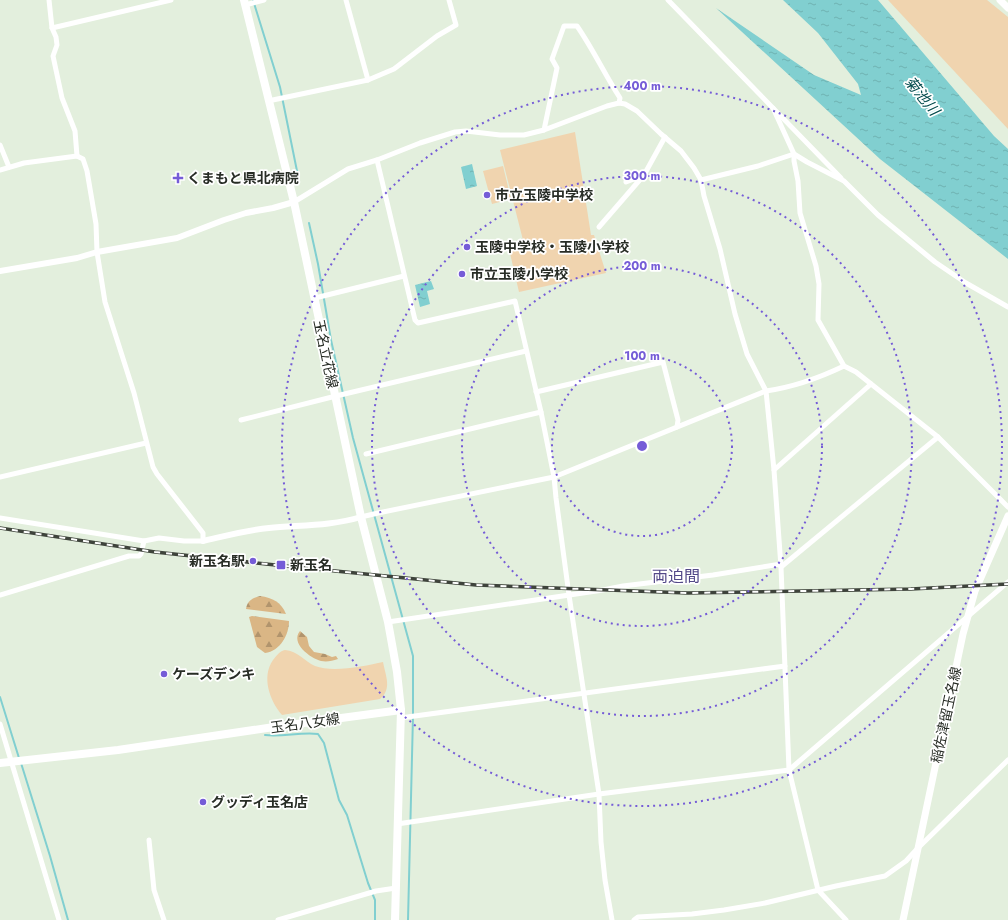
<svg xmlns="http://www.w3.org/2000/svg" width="1008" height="920" font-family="Jost,'Noto Sans JP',sans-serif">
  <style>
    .forest { fill: url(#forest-firs) }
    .green { fill: #f0d4af }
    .water { fill: url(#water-ripples) }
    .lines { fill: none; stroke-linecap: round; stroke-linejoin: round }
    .stream { stroke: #81cfd0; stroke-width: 2 }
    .minor { stroke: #fff; stroke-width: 5 }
    .tertiary { stroke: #fff; stroke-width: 6 }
    .secondary { stroke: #fff; stroke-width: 7 }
    .primary { stroke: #fff; stroke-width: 8 }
    .rail-casing { stroke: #3e433b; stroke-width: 3.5 }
    .rail { stroke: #fff; stroke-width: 2; stroke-dasharray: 6; stroke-linecap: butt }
    .ring { fill: none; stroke: #755cd7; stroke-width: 2; stroke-dasharray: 2 4 }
    .poi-dot { fill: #755cd7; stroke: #fff; stroke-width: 1.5 }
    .labels { text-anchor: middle; stroke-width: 3.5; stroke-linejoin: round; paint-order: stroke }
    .poi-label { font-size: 14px; font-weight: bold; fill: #282d26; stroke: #fff; text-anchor: start }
    .street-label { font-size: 14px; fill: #282d26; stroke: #fff }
    .water-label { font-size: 15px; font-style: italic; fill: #00494b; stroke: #fff }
    .quarter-label { font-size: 16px; fill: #534988; stroke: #fff }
    .centre { fill: #755cd7; stroke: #fff; stroke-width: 2 }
    .ring-label { font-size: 12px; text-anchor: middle; font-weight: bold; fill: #755cd7; stroke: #fff; stroke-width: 3.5; stroke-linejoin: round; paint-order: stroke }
  </style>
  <defs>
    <pattern id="forest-firs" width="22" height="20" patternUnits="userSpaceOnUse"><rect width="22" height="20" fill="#dab685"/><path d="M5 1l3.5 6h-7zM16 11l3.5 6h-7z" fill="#b1946d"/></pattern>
    <pattern id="water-ripples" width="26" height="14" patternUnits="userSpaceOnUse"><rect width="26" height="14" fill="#81cfd0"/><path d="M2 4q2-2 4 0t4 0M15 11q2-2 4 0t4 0" fill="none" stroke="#6fb2b2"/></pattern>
  </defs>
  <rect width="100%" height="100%" fill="#e3efdd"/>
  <!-- forest -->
  <g class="forest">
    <path d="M260 596C273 598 281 602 286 614L246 609C247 601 252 598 260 596Z"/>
    <path d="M252 616 289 621C289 635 280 651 265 653L257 647 249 617Z"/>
    <path d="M300 631 307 637 309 646 314 652 325 654 332 657 336 656 338 659C332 661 327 662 321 661 310 658 290 643 300 631Z"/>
  </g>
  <!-- green -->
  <g class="green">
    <path d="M888 0H987L1008 17V129Z"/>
    <path d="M575 132 591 235H594L606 273 519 292 509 249 524 244 500 150Z"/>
    <path d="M503 166 511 199 492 204 483 171Z"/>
    <path d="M285 650C298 651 304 661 315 666 333 673 365 666 383 662 386 677 392 689 380 699L282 715C270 701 261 677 273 660 277 655 280 651 285 650Z"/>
  </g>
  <!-- water -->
  <g class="water">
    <path d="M783 0H878L994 136 1008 149V259L880 159 716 8 814 75 861 95 858 84 818 33Z"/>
    <path d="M472 164 477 186 466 189 461 167Z"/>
    <path d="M431 281 434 289 427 291 430 304 420 307 415 285Z"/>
  </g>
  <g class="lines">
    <!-- stream -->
    <g class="stream">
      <path d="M253 0 280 87 298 176"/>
      <path d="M309 223 318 264 331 340 353 438 413 656V716L408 920"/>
      <path d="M0 697 19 758"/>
      <path d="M265 735C283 737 300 732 318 734L324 743 339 800 347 815 368 883 375 900V920"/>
      <path d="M21 763 50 856 68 920"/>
    </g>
    <!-- minor -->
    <g class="minor">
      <path d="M49 0 52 28 56 37 57 45 53 56 62 98 75 131 77 156"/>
      <path d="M346 0 368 80"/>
      <path d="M668 0 841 178"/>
      <path d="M245 5 264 0"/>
      <path d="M52 28 171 0"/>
      <path d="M268 101 368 80 394 69 437 36 456 25 449 0"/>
      <path d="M773 108 794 154V161L798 181 800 213 816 266 819 284 818 320 844 366 856 372 938 437 1008 507"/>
      <path d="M544 130 557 68 552 59 564 26H577C593 49 605 75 620 98L619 103"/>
      <path d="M0 145 9 167"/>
      <path d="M794 154 807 162 844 181 878 215 935 262 966 283 1008 307"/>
      <path d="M377 160 415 320 418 323 515 301 541 412 554 477 556 498 569 595 599 794 601 842 605 880 612 920"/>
      <path d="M0 170 24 163 77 156 83 159 87 171 96 224 97 252 105 302 134 393 153 467 157 474 203 533V541H184L159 538 144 541 0 518"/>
      <path d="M701 180 758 166 794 154"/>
      <path d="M626 182 644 175 665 137"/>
      <path d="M294 202 348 169 377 160 420 143 455 132 466 131 500 135H524L544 130 607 106 619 103 625 104 637 111 661 134 681 151 694 168 701 180 704 196 720 249 735 314 747 354 766 391 774 470 781 567 789 770 818 890 846 920"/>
      <path d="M599 227 644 175"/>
      <path d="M315 298 404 276"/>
      <path d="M536 392 663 362 678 420 677 427"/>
      <path d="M241 420 336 396 526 351"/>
      <path d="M366 454 541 412"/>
      <path d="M774 470 871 384"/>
      <path d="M0 477 146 443"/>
      <path d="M361 517 378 513 554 477 766 391C794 387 819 378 844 366"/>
      <path d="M781 567 938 437"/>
      <path d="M0 595 129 556H139L141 554 144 541"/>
      <path d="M388 622 603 590 623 586 713 575 781 564"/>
      <path d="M400 718 785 666"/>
      <path d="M0 724 59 920"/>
      <path d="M397 824 599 794 789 770 1008 582"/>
      <path d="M149 840 154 890 164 920"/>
      <path d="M278 920 376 891 396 888"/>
      <path d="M634 920 638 917 692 914 724 910 765 903 836 886 885 876 906 861 918 848 1008 760"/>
    </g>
    <!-- tertiary -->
    <g class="tertiary">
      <path d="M0 271 77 258 97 252 177 238 224 220 246 213 273 208 294 202"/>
      <path d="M203 541C225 536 247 530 269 528 300 525 331 526 361 517"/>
    </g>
    <!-- secondary -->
    <g class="secondary">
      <path d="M1000 0 1008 8"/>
      <path d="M903 920 963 634 975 591 1008 516"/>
    </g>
    <!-- primary -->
    <g class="primary">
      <path d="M244 0 294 202 361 517 388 622 397 672 401 710 395 920"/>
      <path d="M0 763 118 750 274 727 401 710"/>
    </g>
    <!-- rail casing -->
    <g class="rail-casing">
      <path id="rail" d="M0 528 155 552 285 566 476 585 688 593 911 589 1008 584"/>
    </g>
    <!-- rail -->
    <use href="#rail" class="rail"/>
  </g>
  <!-- distance rings -->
  <g class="ring">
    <circle cx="642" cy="446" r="90"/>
    <circle cx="642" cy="446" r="180"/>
    <circle cx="642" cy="446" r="270"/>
    <circle cx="642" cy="446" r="360"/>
  </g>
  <!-- markers -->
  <g class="poi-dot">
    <path d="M176 172h4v4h4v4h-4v4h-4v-4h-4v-4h4z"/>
    <circle cx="487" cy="195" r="4"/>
    <circle cx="467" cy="247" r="4"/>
    <circle cx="462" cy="274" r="4"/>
    <circle cx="253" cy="561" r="4"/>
    <rect x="276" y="560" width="10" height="10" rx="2"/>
    <circle cx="164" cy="674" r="4"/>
    <circle cx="203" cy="802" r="4"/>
  </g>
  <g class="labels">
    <!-- poi labels -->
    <g class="poi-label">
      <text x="187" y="183">くまもと県北病院</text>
      <text x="495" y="200">市立玉陵中学校</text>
      <text x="475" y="252">玉陵中学校・玉陵小学校</text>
      <text x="470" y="279">市立玉陵小学校</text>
      <text x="245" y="566" text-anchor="end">新玉名駅</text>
      <text x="290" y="570">新玉名</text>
      <text x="172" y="679">ケーズデンキ</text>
      <text x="211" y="807">グッディ玉名店</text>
    </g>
    <!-- street labels -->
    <g class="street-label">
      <text transform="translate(326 354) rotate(78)" y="5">玉名立花線</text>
      <text transform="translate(946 715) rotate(-78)" y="5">稲佐津留玉名線</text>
      <text transform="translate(305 723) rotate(-8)" y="5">玉名八女線</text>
    </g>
    <!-- water labels -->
    <g class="water-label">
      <text transform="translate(922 96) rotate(51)" y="5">菊池川</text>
    </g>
    <!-- quarter labels -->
    <g class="quarter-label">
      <text x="676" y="582">両迫間</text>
    </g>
  </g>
  <circle cx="642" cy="446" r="6" class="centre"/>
  <g class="ring-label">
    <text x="642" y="90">400 m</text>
    <text x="642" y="180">300 m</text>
    <text x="642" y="270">200 m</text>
    <text x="642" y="360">100 m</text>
  </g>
</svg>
